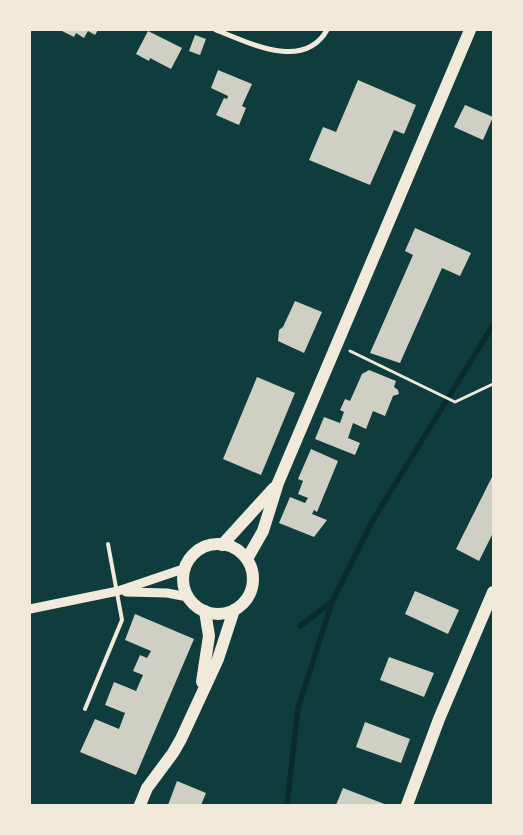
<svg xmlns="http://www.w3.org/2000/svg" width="523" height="835" font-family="Commissioner,sans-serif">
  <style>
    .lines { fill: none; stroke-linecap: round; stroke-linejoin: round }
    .stream { stroke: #0a2a2b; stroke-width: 5.5 }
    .building { fill: #cfcfc3 }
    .path { stroke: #f1e9da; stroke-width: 3 }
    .service { stroke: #f1e9da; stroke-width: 4 }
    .minor { stroke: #f1e9da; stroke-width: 5 }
    .tertiary { stroke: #f1e9da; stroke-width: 9 }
    .primary { stroke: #f1e9da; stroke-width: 12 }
  </style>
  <rect width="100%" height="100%" fill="#0f3d3e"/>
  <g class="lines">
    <!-- stream -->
    <g class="stream">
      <path d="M300 626 332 602"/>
      <path d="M287 805 298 708 332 602 373 520 493 325"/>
    </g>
  </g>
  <!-- building -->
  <g class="building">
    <path d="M60 30H98L95 35 88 31 84 38 76 33 74 37Z"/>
    <path d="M148 31 182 48 171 69 150 58 149 61 136 54Z"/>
    <path d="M195 35 206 39 200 55 189 51Z"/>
    <path d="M218 70 252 84 242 106 246 108 239 125 216 115 224 98 227 99 228 96 211 88Z"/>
    <path d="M358 80 416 105 404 134 394 130 370 185 309 160 323 127 336 132Z"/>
    <path d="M465 105 493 117 483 140 454 127Z"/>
    <path d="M415 228 471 253 460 276 442 268 400 363 370 353 413 255 405 251Z"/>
    <path d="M295 301 322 312 304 353 278 341 279 330 283 327Z"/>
    <path d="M369 370 396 381 394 387 398 390 399 394 393 396 385 416 373 411 366 429 353 423 348 438 360 443 355 455 315 439 324 417 340 423 344 412 340 410 345 399 350 401 362 374Z"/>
    <path d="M257 377 295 393 261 475 223 459Z"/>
    <path d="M311 449 338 461 317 512 314 510 312 514 327 520 314 537 279 523 290 497 305 503 308 498 298 494 303 481 298 479Z"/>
    <path d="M493 475V533L479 561 456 549Z"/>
    <path d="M415 591 459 610 448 634 405 614Z"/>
    <path d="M135 614 194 639 136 775 80 752 95 719 119 729 125 713 105 705 114 682 136 691 143 675 133 671 140 655 147 658 151 651 125 640Z"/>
    <path d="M389 657 434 673 424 697 380 680Z"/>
    <path d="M365 722 410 739 401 763 356 747Z"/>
    <path d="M177 781 206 793 201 805H168Z"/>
    <path d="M343 788 387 805H336Z"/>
  </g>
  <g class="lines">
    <!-- path -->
    <path class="path" d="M350 351 455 402 493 384"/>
    <!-- service -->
    <path class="service" d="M85 709 122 620 108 544"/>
    <!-- minor -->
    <path class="minor" d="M216 30C248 42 303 72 327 30"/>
    <!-- tertiary -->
    <g class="tertiary">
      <path d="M126 592 167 593 188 597"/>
      <path d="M30 609 118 591 186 568"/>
    </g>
    <!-- primary -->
    <g class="primary">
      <circle cx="218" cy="579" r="35"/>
      <path d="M222 545 274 488"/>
      <path d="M247 559 263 531 278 483 470 30"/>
      <path d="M202 682 209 636 205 611"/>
      <path d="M140 805 147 788 173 753 181 739 218 659 234 610"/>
      <path d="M407 805 439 719 493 592"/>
    </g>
  </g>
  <!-- border -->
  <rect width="523" height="835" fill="none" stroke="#f1e9da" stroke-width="62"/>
</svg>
